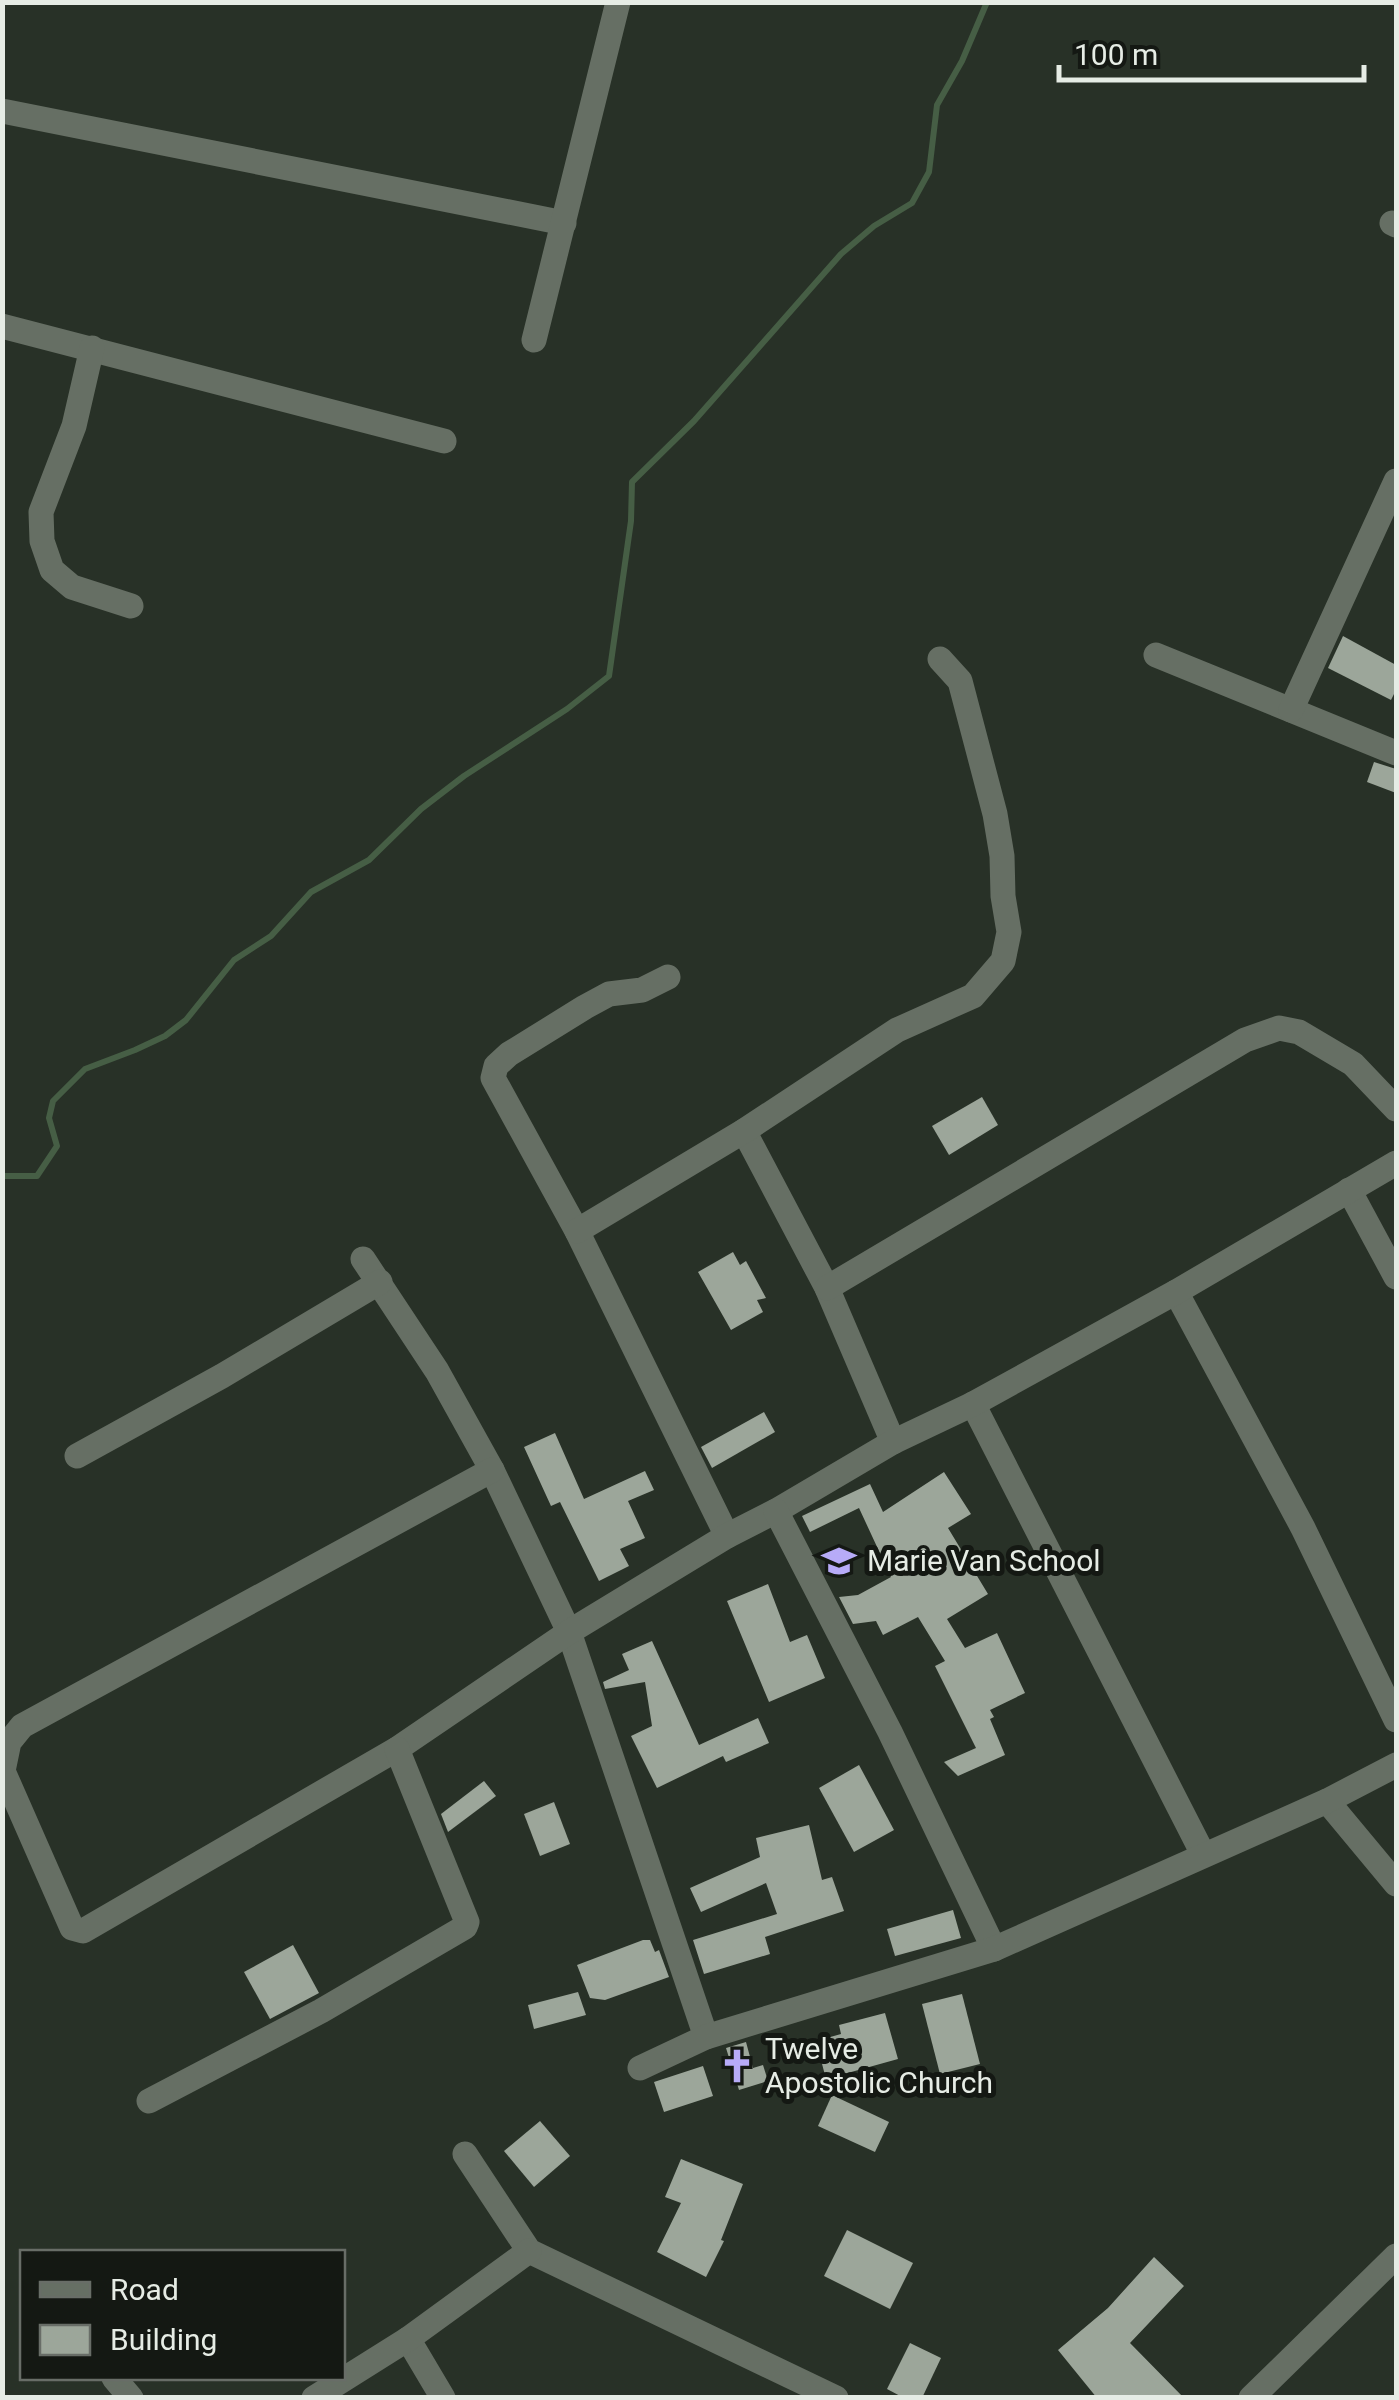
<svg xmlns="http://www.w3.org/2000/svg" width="1399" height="2400" font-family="Roboto,sans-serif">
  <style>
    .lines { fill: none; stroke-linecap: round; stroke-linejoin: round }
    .stream { stroke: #465e45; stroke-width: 6 }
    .building { fill: #9ca69a }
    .minor { stroke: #666f64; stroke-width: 25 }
    .labels { text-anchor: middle; stroke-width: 10; stroke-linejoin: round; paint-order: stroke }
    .poi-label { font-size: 30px; fill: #e6ece5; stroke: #141813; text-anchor: start }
  </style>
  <rect width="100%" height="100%" fill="#283127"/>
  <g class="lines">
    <!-- stream -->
    <path class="stream" d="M2 1176H37L57 1146 49 1118 53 1101 85 1069 135 1050 165 1036 186 1020 234 960 271 936 311 892 369 860 421 809 464 776 567 709 609 676 631 521 632 482 694 421 841 254 874 226 912 203 929 172 937 105 962 61 987 2"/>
  </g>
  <!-- building -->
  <g class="building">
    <path d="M1343 636 1396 665V690L1391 700 1328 668Z"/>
    <path d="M1374 762 1396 769V793L1367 782Z"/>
    <path d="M982 1097 998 1125 949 1155 932 1126Z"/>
    <path d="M733 1252 740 1265 746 1261 766 1298 757 1300 763 1312 731 1330 698 1272Z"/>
    <path d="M764 1412 775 1432 712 1468 701 1447Z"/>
    <path d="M555 1433 584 1499 645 1471 654 1490 628 1501 645 1538 620 1549 629 1566 599 1581 560 1502 551 1506 524 1447Z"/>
    <path d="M944 1472 971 1514 948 1528 988 1594 947 1619 965 1648 997 1633 1025 1693 990 1710 994 1717 990 1719 1005 1755 958 1776 944 1762 976 1748 935 1666 945 1661 918 1617 883 1635 876 1621 853 1624 839 1597 858 1595 891 1577 859 1508 810 1532 802 1516 870 1484 883 1512Z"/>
    <path d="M768 1584 790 1642 807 1635 825 1678 769 1702 727 1601Z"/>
    <path d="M652 1641 699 1745 758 1718 769 1743 726 1762 723 1756 657 1788 631 1736 652 1726 645 1682 605 1689 603 1682 629 1670 622 1654Z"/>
    <path d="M859 1765 894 1830 854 1852 819 1788Z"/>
    <path d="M484 1781 496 1796 448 1832 441 1814Z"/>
    <path d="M554 1802 570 1844 540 1856 524 1814Z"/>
    <path d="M809 1825 822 1880 832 1877 844 1911 765 1937 770 1954 704 1974 693 1940 777 1914 766 1883 701 1912 690 1888 760 1857 756 1838Z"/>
    <path d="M953 1910 961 1938 895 1956 887 1929Z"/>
    <path d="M643 1940H650L655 1952 659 1950 669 1977 605 2000 590 1998 577 1965Z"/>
    <path d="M293 1945 319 1993 270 2019 244 1972Z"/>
    <path d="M578 1992 586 2015 534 2029 528 2005Z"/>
    <path d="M962 1994 980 2064 940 2074 922 2004Z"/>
    <path d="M885 2013 898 2059 826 2079 816 2041 841 2034 839 2025Z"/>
    <path d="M746 2042 753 2068 763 2065 768 2081 739 2090 726 2048Z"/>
    <path d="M703 2066 713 2096 664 2112 654 2082Z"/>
    <path d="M832 2095 889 2122 875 2152 818 2126Z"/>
    <path d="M540 2121 570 2156 534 2187 504 2151Z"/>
    <path d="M681 2159 743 2184 721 2240 724 2241 706 2277 657 2252 681 2203 665 2197Z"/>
    <path d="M847 2230 913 2263 890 2309 824 2276Z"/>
    <path d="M1154 2257 1184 2286 1130 2343 1184 2398H1097L1058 2350 1108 2308Z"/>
    <path d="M910 2343 941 2358 922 2398H904L887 2389Z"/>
  </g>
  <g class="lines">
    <!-- minor -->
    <g class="minor">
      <path d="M2 111 564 223"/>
      <path d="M1392 223 1396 225"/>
      <path d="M2 326 444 441"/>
      <path d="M534 340 618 2"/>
      <path d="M92 348 74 426 41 512 42 541 52 570 72 587 131 606"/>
      <path d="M1156 655 1396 753"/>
      <path d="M1291 710 1396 481"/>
      <path d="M668 977 642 990 609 994 585 1007 509 1054 496 1066 493 1078 577 1231 727 1536"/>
      <path d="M744 1131 827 1288 893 1442"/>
      <path d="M1349 1190 1396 1277"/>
      <path d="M577 1231 744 1131 897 1030 973 996 1003 961 1009 932 1003 896 1002 856 995 814 960 681 940 659"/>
      <path d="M363 1259 437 1371 492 1470 569 1632 706 2037"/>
      <path d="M827 1288 1245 1040 1279 1028 1299 1032 1353 1064 1396 1109"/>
      <path d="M1176 1292 1303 1528 1396 1720"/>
      <path d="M973 1404 1203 1854"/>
      <path d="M77 1456 222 1376 380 1282"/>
      <path d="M492 1470 22 1726 9 1742 3 1771 72 1928 83 1931 397 1749 569 1632 727 1536 776 1511 893 1442 973 1404 1176 1292 1396 1163"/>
      <path d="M776 1511 890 1732 994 1949"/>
      <path d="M1327 1801 1396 1884"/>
      <path d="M640 2068 706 2037 994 1949 1327 1801 1396 1765"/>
      <path d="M149 2101 321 2011 465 1927 467 1922 397 1749"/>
      <path d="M465 2154 529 2251 836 2398"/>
      <path d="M408 2339 443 2398"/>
      <path d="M114 2378 131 2398"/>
      <path d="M314 2398 408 2339 529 2251"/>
      <path d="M1251 2398 1396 2256"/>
    </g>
  </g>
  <!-- icons -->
  <defs>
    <g id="school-bare" transform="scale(2.7)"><path d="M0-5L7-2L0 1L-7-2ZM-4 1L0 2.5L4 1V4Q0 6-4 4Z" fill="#b7abf8" stroke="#141813" stroke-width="2.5" paint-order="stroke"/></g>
    <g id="church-bare" transform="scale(2.7)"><path d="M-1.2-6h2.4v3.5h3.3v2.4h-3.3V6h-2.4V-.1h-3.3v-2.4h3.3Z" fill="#b7abf8" stroke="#141813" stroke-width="2.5" paint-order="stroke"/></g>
  </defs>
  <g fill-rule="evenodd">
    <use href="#school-bare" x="839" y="1561"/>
    <use href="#church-bare" x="737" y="2066"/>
  </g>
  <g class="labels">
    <!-- poi labels -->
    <g class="poi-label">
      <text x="867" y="1571">Marie Van School</text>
      <text x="765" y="2059">Twelve<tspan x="765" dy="34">Apostolic Church</tspan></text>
    </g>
  </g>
  <!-- border -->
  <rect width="1399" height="2400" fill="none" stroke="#e6ece5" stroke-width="10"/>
  <!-- legend -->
  <rect x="20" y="2250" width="325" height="130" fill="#141813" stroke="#686d67" stroke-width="2.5"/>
  <rect x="40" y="2282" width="50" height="15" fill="#666f64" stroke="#686d67" stroke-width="2.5"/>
  <text x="110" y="2300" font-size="30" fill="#e6ece5">Road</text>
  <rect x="40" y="2325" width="50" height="30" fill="#9ca69a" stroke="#686d67" stroke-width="2.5"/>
  <text x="110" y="2350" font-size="30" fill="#e6ece5">Building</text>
  <!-- scale -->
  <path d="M1059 65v15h305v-15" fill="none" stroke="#e6ece5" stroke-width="5"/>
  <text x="1074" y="65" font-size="30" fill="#e6ece5" stroke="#141813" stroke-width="8" paint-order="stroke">100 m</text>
</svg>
